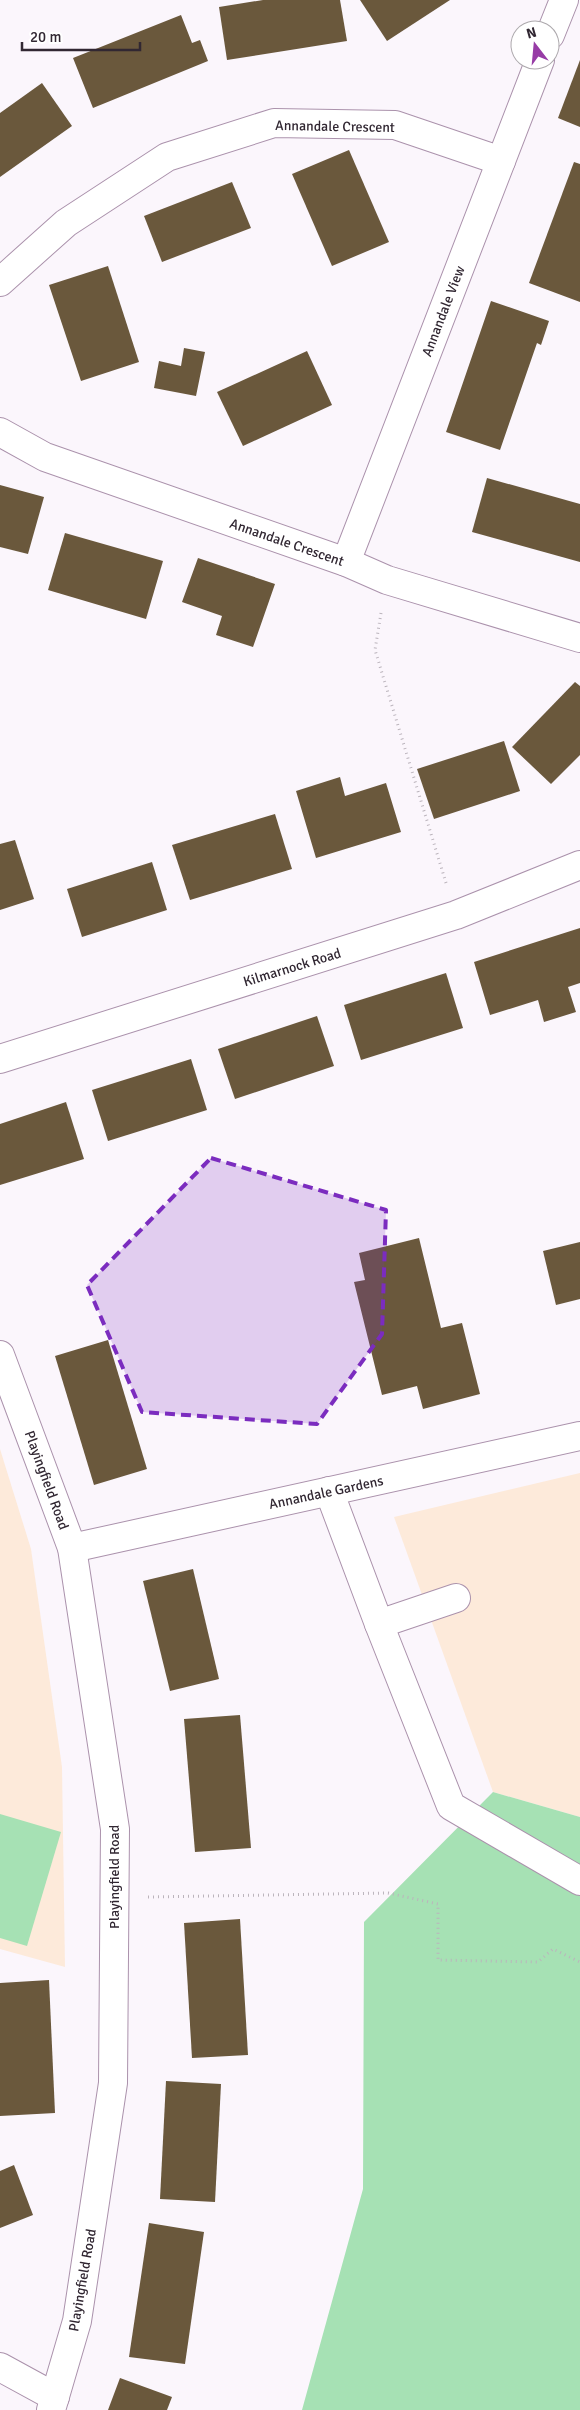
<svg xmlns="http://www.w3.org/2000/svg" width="580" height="2410" font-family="Signika,sans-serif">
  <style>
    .education { fill: #fdeada }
    .green { fill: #a6e1b4 }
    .building { fill: #6a583c }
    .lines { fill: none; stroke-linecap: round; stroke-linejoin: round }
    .minor-casing { stroke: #ab92ac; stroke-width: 30 }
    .major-casing { stroke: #ab92ac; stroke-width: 30 }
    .path { stroke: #bbb4bc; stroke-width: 3; stroke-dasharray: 1 4; stroke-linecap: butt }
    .minor { stroke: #fff; stroke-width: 28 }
    .major { stroke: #fff; stroke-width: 28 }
    .marked { fill: #7b2cbf; fill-opacity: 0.2; stroke: #7b2cbf; stroke-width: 4; stroke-dasharray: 10 6; stroke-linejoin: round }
    .labels { text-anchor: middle; stroke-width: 5; stroke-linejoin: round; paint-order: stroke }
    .street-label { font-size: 14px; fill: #312732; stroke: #fff }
  </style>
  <rect width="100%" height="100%" fill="#fbf6fc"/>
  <!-- education -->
  <g class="education">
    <path d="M0 1449 31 1549 62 1767 65 1967 0 1949Z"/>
    <path d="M580 1473V1817L493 1792 394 1517Z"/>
  </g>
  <!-- green -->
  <g class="green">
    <path d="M493 1792 580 1817V2410H302L363 2189 364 1922Z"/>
    <path d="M0 1814 61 1832 27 1946 0 1938Z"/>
  </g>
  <!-- building -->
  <g class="building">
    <path d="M263 0H340L347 41 227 60 219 7Z"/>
    <path d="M360 0H450L387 41Z"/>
    <path d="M181 15 192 43 200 40 208 61 93 108 73 58Z"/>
    <path d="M580 60V127L558 118Z"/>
    <path d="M42 83 72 126 0 177V113Z"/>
    <path d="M349 150 389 242 332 266 292 174Z"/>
    <path d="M574 162 580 164V302L529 283Z"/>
    <path d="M232 182 251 228 162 262 144 216Z"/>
    <path d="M108 266 139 362 81 381 49 285Z"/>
    <path d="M491 301 549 321 541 345 537 343 500 450 446 432Z"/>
    <path d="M184 348 205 352 196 396 154 388 159 361 181 366Z"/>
    <path d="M307 351 332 405 243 446 217 392Z"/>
    <path d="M487 478 580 504V562L472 532Z"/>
    <path d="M0 485 44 497 28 554 0 547Z"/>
    <path d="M65 533 163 561 146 619 48 590Z"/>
    <path d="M198 558 275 584 253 647 216 635 222 616 182 602Z"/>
    <path d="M575 682 580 686V755L551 784 512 747Z"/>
    <path d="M504 741 520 791 434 819 417 769Z"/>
    <path d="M340 777 345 796 386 783 401 832 316 858 296 791Z"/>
    <path d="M275 814 292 869 190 900 172 845Z"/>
    <path d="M15 840 34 899 0 910V844Z"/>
    <path d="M152 862 167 910 82 937 67 889Z"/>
    <path d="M580 928V983L568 987 576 1012 544 1022 538 1000 490 1015 474 962Z"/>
    <path d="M446 973 463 1028 361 1060 344 1005Z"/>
    <path d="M317 1016 334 1066 235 1099 218 1049Z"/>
    <path d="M191 1059 207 1110 108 1141 92 1090Z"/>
    <path d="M66 1102 84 1159 0 1185V1124Z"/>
    <path d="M419 1238 441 1328 462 1323 480 1394 423 1409 417 1386 382 1395 354 1282 365 1280 359 1253Z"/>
    <path d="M580 1242V1299L556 1305 543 1251Z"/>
    <path d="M108 1340 147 1469 94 1485 55 1356Z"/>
    <path d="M193 1569 219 1679 170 1691 143 1581Z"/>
    <path d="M240 1715 251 1848 195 1852 184 1719Z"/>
    <path d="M240 1919 248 2055 192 2058 184 1923Z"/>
    <path d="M49 1980 55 2113 0 2116V1983Z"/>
    <path d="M166 2081 221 2084 215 2202 160 2199Z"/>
    <path d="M14 2165 33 2215 0 2228V2171Z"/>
    <path d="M149 2223 204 2232 185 2364 129 2357Z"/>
    <path d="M120 2378 172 2397 167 2410H108Z"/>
  </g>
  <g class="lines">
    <!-- minor casing -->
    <g class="minor-casing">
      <g id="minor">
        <path d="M550 35 564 0"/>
        <path d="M0 282 66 223 167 157 274 123 395 125 501 161"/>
        <path d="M0 432 45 457 346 562 387 580 580 638"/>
        <path d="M346 562 540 60"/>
        <path d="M0 1355 72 1548 115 1829 113 2083 77 2321 51 2410"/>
        <path d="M329 1491 379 1624 451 1806 580 1881"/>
        <path d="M72 1548 580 1436"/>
        <path d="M379 1624 456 1598"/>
        <path d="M0 2367 55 2397"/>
      </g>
    </g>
    <!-- major casing -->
    <g class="major-casing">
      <path id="major" d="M0 1059 456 915 580 865"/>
    </g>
    <!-- path -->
    <g class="path">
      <path d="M381 613 375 650 446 883"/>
      <path d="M148 1897 388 1893 438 1904V1960L538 1962 553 1949 580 1962"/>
    </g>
    <!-- minor -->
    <use href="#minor" class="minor"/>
    <!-- major -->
    <use href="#major" class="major"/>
  </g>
  <!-- marked area -->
  <path class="marked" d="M211 1158 386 1210 382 1334 317 1424 142 1412 87 1285Z"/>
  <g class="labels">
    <!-- street labels -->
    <g class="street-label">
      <text transform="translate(335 126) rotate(1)" y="5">Annandale Crescent</text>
      <text transform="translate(443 311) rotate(-69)" y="5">Annandale View</text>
      <text transform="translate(287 542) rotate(19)" y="5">Annandale Crescent</text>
      <text transform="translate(292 967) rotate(-17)" y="5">Kilmarnock Road</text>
      <text transform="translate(47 1480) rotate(70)" y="5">Playingfield Road</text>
      <text transform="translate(326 1492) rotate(-12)" y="5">Annandale Gardens</text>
      <text transform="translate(114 1877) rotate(-90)" y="5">Playingfield Road</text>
      <text transform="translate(82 2280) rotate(-80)" y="5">Playingfield Road</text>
    </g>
  </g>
  <!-- north arrow -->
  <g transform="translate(535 45) rotate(344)"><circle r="24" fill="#ffffff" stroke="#ada9ad"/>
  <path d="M0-4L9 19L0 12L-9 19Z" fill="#973ca6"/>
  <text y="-8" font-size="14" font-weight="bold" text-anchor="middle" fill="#312732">N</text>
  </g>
  <!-- scale -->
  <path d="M22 42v8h118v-8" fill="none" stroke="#312732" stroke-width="2.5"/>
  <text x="30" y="42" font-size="15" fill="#312732" stroke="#ffffff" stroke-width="4" paint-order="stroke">20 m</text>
</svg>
